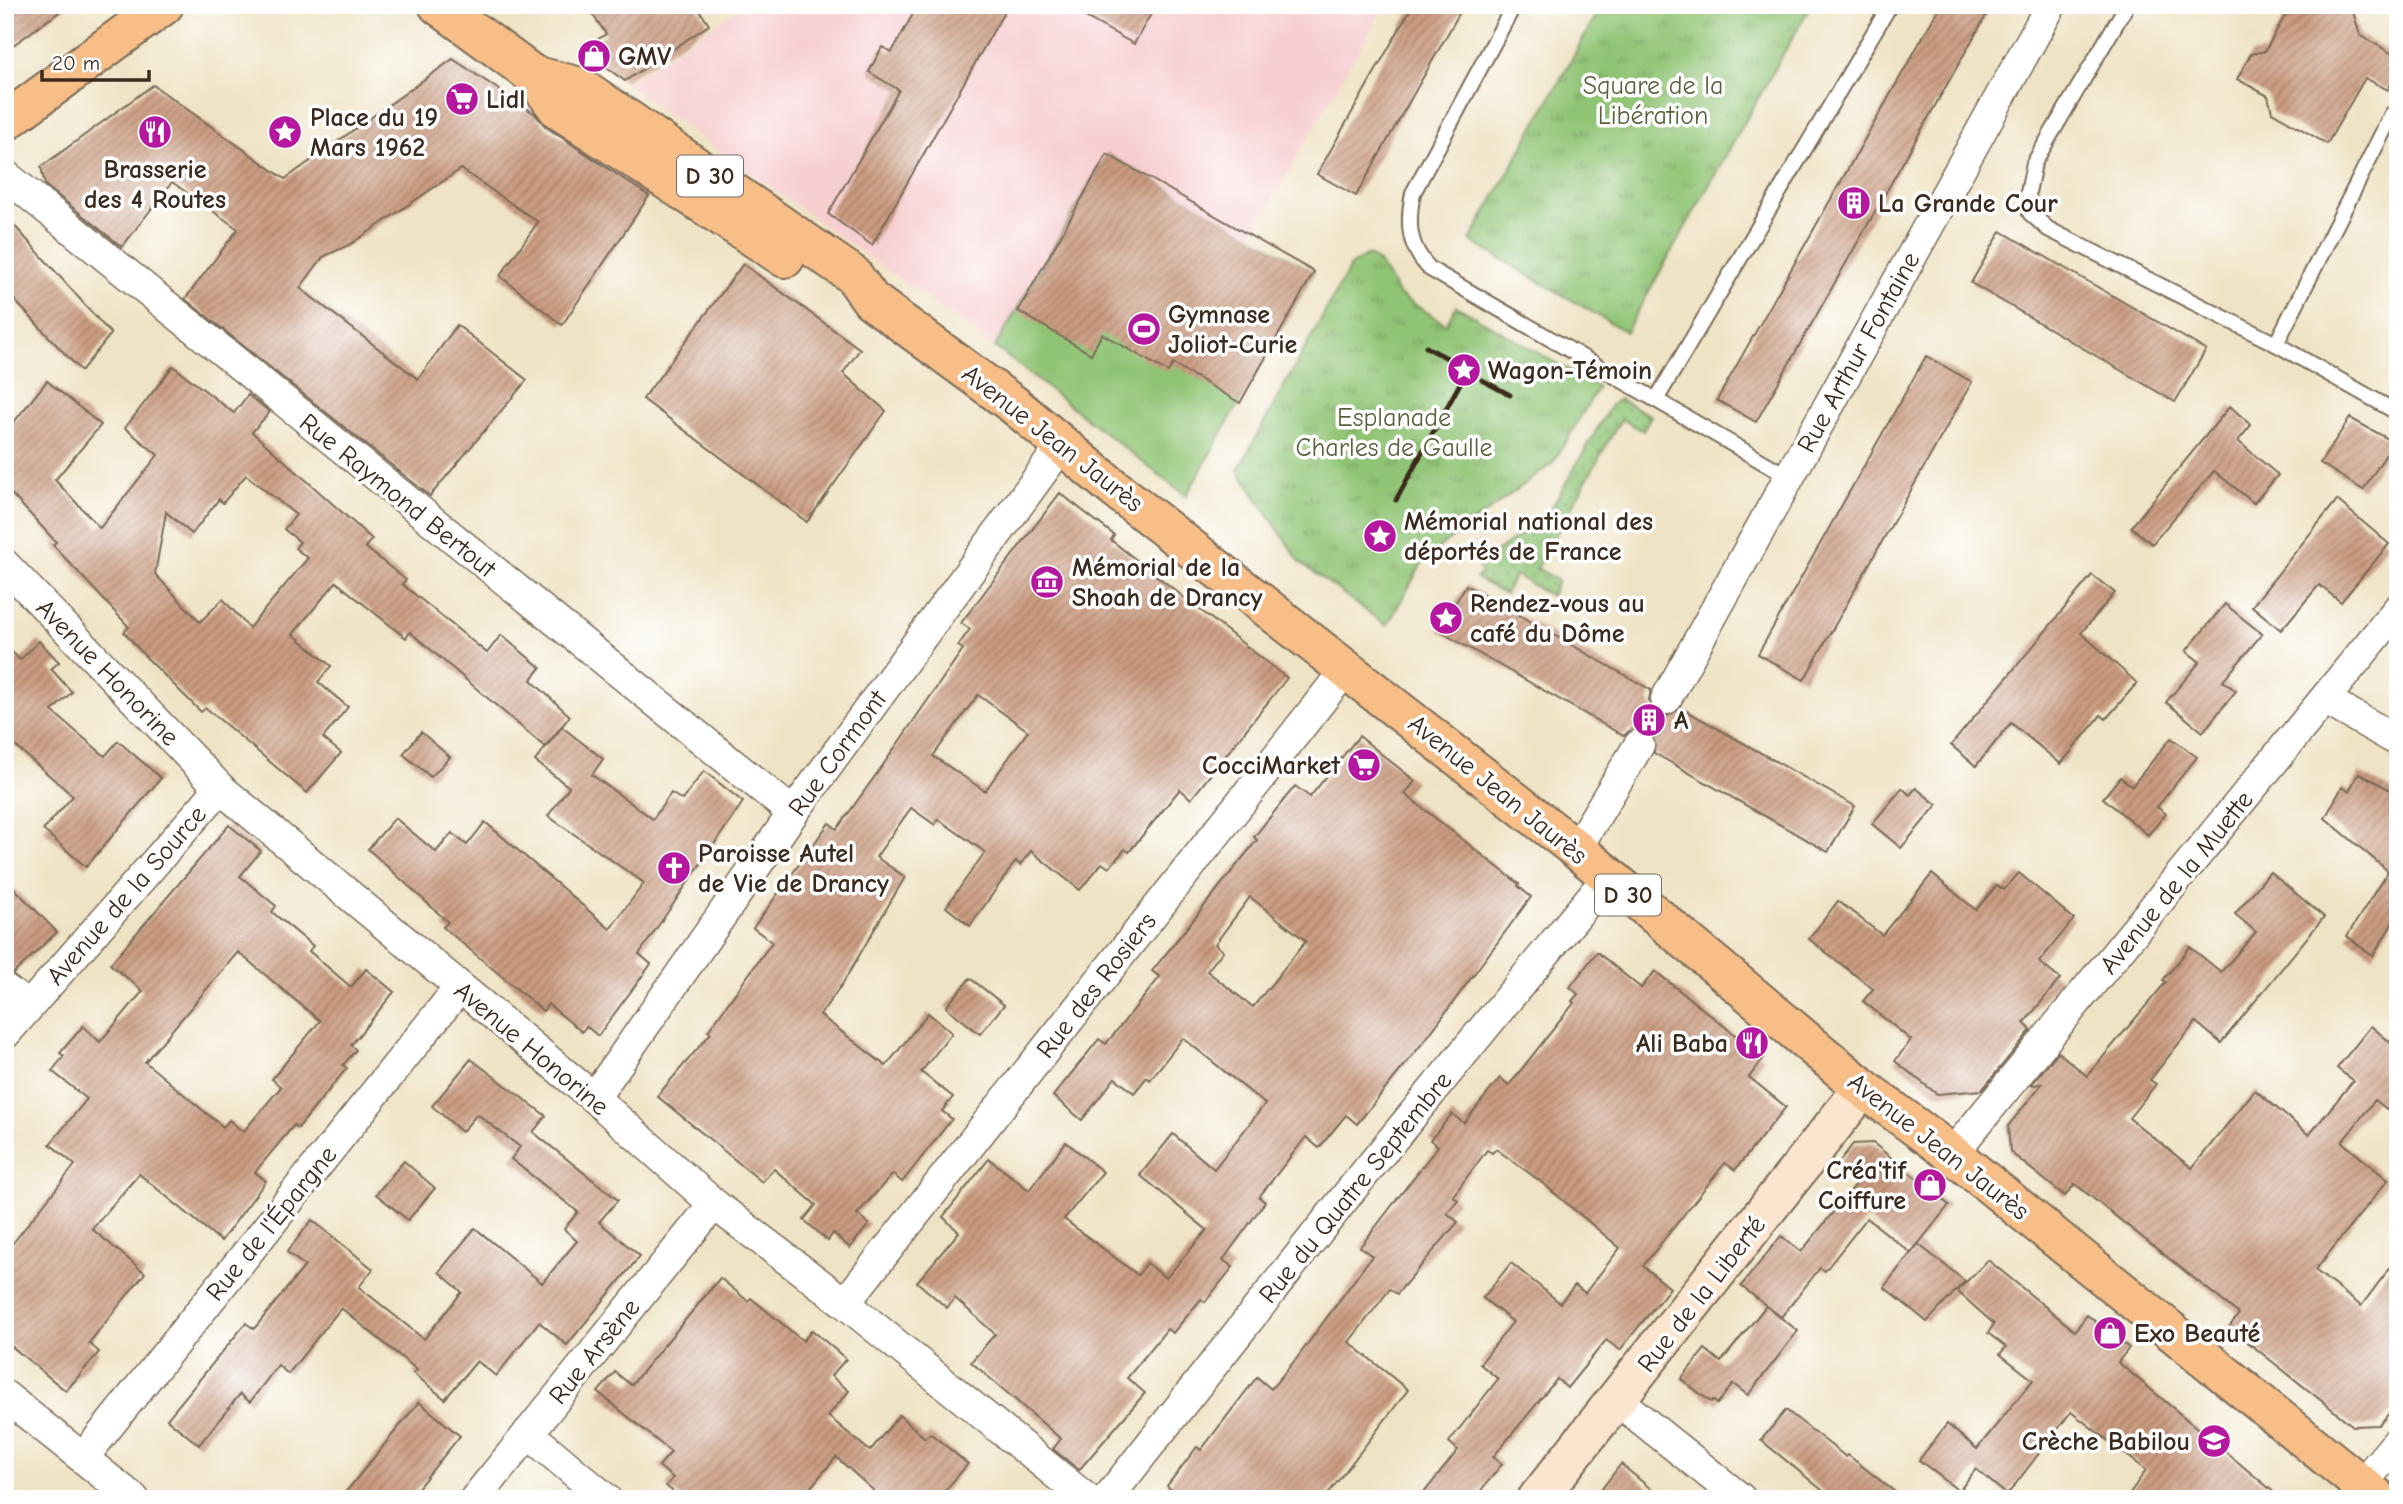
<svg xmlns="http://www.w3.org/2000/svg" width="2403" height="1504" font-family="'Comic Neue',sans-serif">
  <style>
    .built { fill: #f7cfd1 }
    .grass { fill: url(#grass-dots); stroke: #66774a; stroke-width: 2 }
    .park { fill: url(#park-tufts); stroke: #66774a; stroke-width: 2 }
    .garden { fill: #90c475; stroke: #66774a; stroke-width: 2 }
    .building { fill: url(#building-hatch); fill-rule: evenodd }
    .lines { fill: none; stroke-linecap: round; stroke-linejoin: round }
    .street-tunnel { stroke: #cbbea4; stroke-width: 30; stroke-dasharray: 30 15; stroke-linecap: butt }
    .lane-casing { stroke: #7a6b58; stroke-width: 18 }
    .street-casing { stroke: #7a6b58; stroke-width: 33 }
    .secondary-casing { stroke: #7a6b58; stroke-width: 42 }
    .primary-casing { stroke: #7a6b58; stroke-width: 42 }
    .lane { stroke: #fff; stroke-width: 14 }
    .street { stroke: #fff; stroke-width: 30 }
    .secondary { stroke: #fce5cf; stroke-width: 38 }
    .primary { stroke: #f7be88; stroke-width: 38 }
    .rail { stroke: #3b2a1e; stroke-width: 5 }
    .labels { text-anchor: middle; stroke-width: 7; stroke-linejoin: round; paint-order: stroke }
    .shield { fill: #fff; stroke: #766a62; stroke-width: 2 }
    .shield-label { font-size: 24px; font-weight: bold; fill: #3b2a1e }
    .poi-label { font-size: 26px; font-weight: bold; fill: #3b2a1e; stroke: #fff; text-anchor: start }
    .park-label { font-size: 26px; fill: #59603c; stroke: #fff }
    .street-label { font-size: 26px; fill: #3b2a1e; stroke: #fff }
  </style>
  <defs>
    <pattern id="grass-dots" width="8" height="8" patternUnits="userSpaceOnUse" patternTransform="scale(1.75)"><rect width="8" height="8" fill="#90c475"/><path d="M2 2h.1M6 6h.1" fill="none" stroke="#779f5f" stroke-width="1.8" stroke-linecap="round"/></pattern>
    <pattern id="park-tufts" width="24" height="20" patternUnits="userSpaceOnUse" patternTransform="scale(1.75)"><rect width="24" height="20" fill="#90c475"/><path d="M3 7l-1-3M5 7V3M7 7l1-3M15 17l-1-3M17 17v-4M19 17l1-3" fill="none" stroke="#779f5f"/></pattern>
    <pattern id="building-hatch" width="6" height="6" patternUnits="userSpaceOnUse" patternTransform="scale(1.75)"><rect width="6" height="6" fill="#cb9c81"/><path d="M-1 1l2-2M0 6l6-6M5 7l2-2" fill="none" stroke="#a67f69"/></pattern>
  </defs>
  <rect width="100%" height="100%" fill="#fff"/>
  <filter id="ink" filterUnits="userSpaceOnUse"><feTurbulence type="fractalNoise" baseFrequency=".0143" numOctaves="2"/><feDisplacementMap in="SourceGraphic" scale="14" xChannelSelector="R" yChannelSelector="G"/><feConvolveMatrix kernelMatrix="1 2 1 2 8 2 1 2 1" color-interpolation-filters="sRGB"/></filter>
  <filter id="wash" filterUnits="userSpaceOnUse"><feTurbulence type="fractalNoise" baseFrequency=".00686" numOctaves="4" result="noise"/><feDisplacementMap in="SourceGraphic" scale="28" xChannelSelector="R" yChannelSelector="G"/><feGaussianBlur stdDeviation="1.57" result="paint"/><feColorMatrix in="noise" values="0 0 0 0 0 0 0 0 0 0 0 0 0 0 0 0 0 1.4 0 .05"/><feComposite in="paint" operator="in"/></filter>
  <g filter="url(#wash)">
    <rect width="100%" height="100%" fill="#efe3c5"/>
    <!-- built -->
    <path class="built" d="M744 5H1385L1251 236 1107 155 995 347 626 84Z"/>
    <!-- grass -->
    <path class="grass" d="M1619 399 1651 416 1643 431 1621 419 1537 568 1558 581 1551 596 1515 575 1505 594 1476 578 1482 573 1477 566 1548 514 1611 405Z"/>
    <!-- park -->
    <g class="park">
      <path d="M1602 5H1811L1626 332 1470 241Z"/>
      <path d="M1368 255 1379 263 1399 295 1446 324 1456 306 1598 387 1553 463 1425 558 1387 626 1300 562 1238 470 1351 265Z"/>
    </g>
    <!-- garden -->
    <path class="garden" d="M1107 154 1314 272 1186 496 995 347Z"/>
    <g id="blocks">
      <!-- building -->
      <g class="building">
        <path d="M5 5H69L5 51Z"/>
        <path d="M586 5H696L709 25 625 81 582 50 606 34Z"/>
        <path d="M918 5H1008L872 245 828 214 899 90 869 72 882 47 892 52Z"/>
        <path d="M1064 5H1156L1134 44Z"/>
        <path d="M1413 5H1464L1356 196 1317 174Z"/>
        <path d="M1941 5H1992L1756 422 1717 400Z"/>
        <path d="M2291 5H2351L2360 35 2398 57V72L2388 90 2365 78 2327 144 2272 112 2268 96 2237 79 2251 54 2265 51Z"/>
        <path d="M453 59 535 114 546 127 649 196 562 325 500 276 538 222 461 169 351 244 323 257 300 288 418 379 457 325 527 380 430 496 185 299 238 229 172 182 122 247 45 185 41 167 153 85 285 179Z"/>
        <path d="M1107 154 1314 272 1240 403 1173 364 1168 372 1102 334 1091 354 1018 311Z"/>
        <path d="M5 215 111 334 81 371 5 290Z"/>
        <path d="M2001 231 2206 350 2175 402 1971 283Z"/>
        <path d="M743 264 860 349 843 373 886 411 807 522 643 399Z"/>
        <path d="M1926 356 1972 382 1804 680 1758 654Z"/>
        <path d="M173 366 234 413 248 395 270 412 252 432 372 539 365 547 406 580 402 584 487 653 501 635 541 668 531 680 570 716 545 747 410 632 406 638 336 582 293 634 331 666 318 682 348 707 323 738 341 753 307 793 206 708 201 712 144 655 124 632 129 627 53 545 56 542 5 487V433L47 381 101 425 55 480 100 528 158 455 125 428ZM246 475 296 515 284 529 300 542 295 548 308 558 249 628 223 599 200 622 155 574 166 512 192 534 219 499 223 503Z"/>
        <path d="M2230 406 2251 425 2238 441 2278 475 2254 503 2214 471 2152 544 2131 527Z"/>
        <path d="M2350 418 2394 442 2363 490 2320 463Z"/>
        <path d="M1060 493 1114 535 1111 540 1287 678 1191 799 1180 789 1129 852 1125 849 1109 868 1102 863 1080 890 1031 851 1020 865 1016 861 970 926 946 907 985 852 938 819 935 825 911 808 876 857 905 877 843 983 820 1015 886 1066 928 1013 952 1033 921 1072 953 1097 942 1111 952 1119 902 1182 893 1174 857 1214 869 1224 850 1248 833 1233 828 1241 804 1220 816 1205 774 1169 762 1182 657 1096 711 1033 708 1031 772 942 753 928 829 823 837 829 883 765 963 649 958 646 970 629 961 623ZM978 695 1028 731 985 791 933 756Z"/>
        <path d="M2337 500 2389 544 2341 602 2319 585 2281 630 2252 606Z"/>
        <path d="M2092 575 2115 593 2081 633 2137 683 2106 719 2101 715 2061 764 2011 723 1976 766 1951 745Z"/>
        <path d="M1466 585 1651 690 1649 700 1657 714 1667 716 1681 708 1855 806 1828 852 1654 753 1655 737 1647 730 1631 729 1624 736 1439 631Z"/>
        <path d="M2225 604 2262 634 2223 681 2236 691 2203 732 2166 702 2200 662 2186 651Z"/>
        <path d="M39 641 59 662 51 669 72 692 52 711 105 756 118 741 161 778 86 867 43 830 73 796 5 737V645L20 660Z"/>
        <path d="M562 727 603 759 592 775 653 819 671 793 682 800 704 771 743 802 639 954 651 964 598 1036 586 1026 582 1032 548 1004 543 1011 443 927 448 922 368 849 395 818 436 852 452 833 467 845 485 822 610 929 644 883 548 816 569 787 535 761Z"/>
        <path d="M421 732 450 757 431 777 403 754Z"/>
        <path d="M1359 736 1415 781 1405 794 1519 884 1518 886 1531 897 1426 1039 1357 1124 1346 1115 1319 1148 1306 1137 1259 1197 1265 1202 1223 1260 1233 1267 1205 1302 1201 1299 1173 1333 1167 1329 1127 1378 1145 1393 1079 1470 1053 1449 1061 1439 971 1362 995 1334 955 1298 947 1308 917 1282 959 1232 943 1217 989 1159 1029 1190 1066 1142 1103 1172 1064 1219 1138 1275 1147 1263 1166 1278 1207 1230 1140 1175 1173 1134 1214 1169 1265 1104 1183 1038 1150 1080 1147 1077 1134 1093 1115 1078 1082 1120 1053 1096 1099 1039 1106 1044 1160 977 1152 971 1257 840 1254 837 1295 786 1310 797ZM1250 897 1306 941 1253 1007 1207 971 1223 951 1215 944Z"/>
        <path d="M2171 738 2197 757 2157 807 2166 814 2148 835 2103 798 2120 777 2132 786Z"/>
        <path d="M2359 773 2398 794V914L2373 956 2347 936 2388 871 2325 818 2342 787 2349 791Z"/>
        <path d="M1902 788 1910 795 1916 788 1937 805 1901 848 1872 824Z"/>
        <path d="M229 825 261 851 240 876 276 906 272 912 313 946 309 951 351 987 366 969 394 992 351 1045 356 1050 343 1065 347 1068 298 1128 294 1125 255 1172 266 1181 221 1241 139 1174 92 1229 145 1273 89 1343 99 1352 66 1391 5 1341V1253L75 1165 50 1144 87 1099 52 1071 64 1056 60 1053 83 1026 100 1042 143 991 110 964ZM238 952 320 1021 272 1079 281 1087 243 1132 229 1120 223 1127 145 1062Z"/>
        <path d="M2270 872 2324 917 2221 1043 2196 1022 2150 1080 2156 1084 2129 1118 2192 1168 2255 1090 2309 1135 2353 1081 2337 1068 2371 1026 2398 1049V1118L2375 1100 2342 1142 2388 1180 2315 1270 2361 1306 2398 1257V1403L2379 1425 2353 1426 2229 1327 2239 1314 2075 1184 2065 1196 2010 1152 2008 1126 2042 1084 2031 1085 2058 1052 2087 1076 2166 982 2163 980 2190 947 2221 972 2256 932 2235 914Z"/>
        <path d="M2019 873 2074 919 2039 962 2060 979 2024 1023 2031 1030 1982 1090 1937 1094 1895 1061 1911 1040 1863 1001 1873 989 1809 939 1838 901 1882 935 1932 874 1976 910 1997 885 2004 890Z"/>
        <path d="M5 879 57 932 13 974 5 972Z"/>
        <path d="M1597 952 1641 988 1655 971 1764 1058 1749 1077 1786 1107 1735 1170 1725 1163 1643 1266 1670 1288 1620 1350 1606 1340 1567 1388 1557 1379 1493 1457 1502 1464 1474 1499H1419L1458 1450 1449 1442 1498 1379 1480 1364 1513 1322 1483 1298 1511 1263 1560 1303 1575 1285 1585 1293 1620 1248 1540 1181 1496 1149 1492 1153 1487 1150 1453 1196 1458 1200 1447 1213 1458 1222 1397 1294 1390 1289 1349 1342 1408 1390 1324 1499H1181L1167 1486 1197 1447 1201 1450 1257 1377 1271 1389 1297 1358 1372 1256 1360 1247 1438 1146 1430 1140 1452 1114 1464 1123 1500 1078 1509 1085 1574 1003 1572 1001 1578 994 1570 987Z"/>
        <path d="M970 978 1004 1005 980 1034 946 1007Z"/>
        <path d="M471 1059 546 1116 533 1132 618 1200 599 1222 640 1256 567 1345 539 1322 496 1376 477 1361 445 1399 413 1373 417 1370 341 1308 288 1374 278 1365 250 1402 240 1394 199 1445 167 1419 246 1323 254 1329 305 1266 287 1252 312 1220 373 1269 359 1287 424 1339 462 1292 439 1272 475 1228 542 1283 577 1241 564 1229 578 1212 511 1159 520 1147 477 1114 462 1132 432 1106Z"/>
        <path d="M1873 1143 1949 1205 1911 1253 1867 1218 1825 1271 1820 1268 1781 1317 1741 1286 1781 1236 1801 1252 1857 1183 1836 1166 1853 1144Z"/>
        <path d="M404 1161 435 1188 408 1220 376 1194Z"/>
        <path d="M1918 1244 1965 1281 1927 1322 1884 1287Z"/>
        <path d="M1988 1260 2075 1331 2087 1315 2129 1348 2118 1362 2282 1499H2126L2146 1470 2071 1412 2007 1495 1976 1469 1959 1491 1919 1460 1947 1424 1977 1449 2033 1380 2000 1354 2006 1347 1988 1333 1994 1324 1957 1291Z"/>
        <path d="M720 1278 748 1301 751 1298 803 1341 812 1330 846 1359 831 1376 849 1391 828 1416 870 1451 899 1415 925 1438 930 1433 968 1464 938 1499H883L836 1457 801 1499H682L666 1486 673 1478 659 1466 671 1452 598 1392 615 1372 631 1385Z"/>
        <path d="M1766 1306 1798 1331 1748 1395 1733 1384 1717 1404 1713 1400 1711 1402 1681 1379 1705 1349 1721 1362Z"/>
        <path d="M419 1402 460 1436 409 1499H340Z"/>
        <path d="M1786 1410 1846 1457 1848 1455 1904 1499H1833L1761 1440Z"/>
        <path d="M1621 1464 1663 1499H1594Z"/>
      </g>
    </g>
  </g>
  <g filter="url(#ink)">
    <use href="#blocks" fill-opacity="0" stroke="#7a6b58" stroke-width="2"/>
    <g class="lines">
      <!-- street-tunnel -->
      <path class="street-tunnel" d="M1639 745 1666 699"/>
      <!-- lane casing -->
      <g class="lane-casing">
        <g id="lane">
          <path d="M1514 5 1413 193C1407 223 1408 247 1430 269L1789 477"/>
          <path d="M2127 5 2034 163 2028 193 2030 213 2048 229 2276 344 2392 114"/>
          <path d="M2276 344 2398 413"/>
          <path d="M1656 400 1890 5"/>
        </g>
      </g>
      <!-- street casing -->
      <g class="street-casing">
        <g id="street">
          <path d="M5 175 793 813"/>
          <path d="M5 565 220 788 594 1098 714 1204 845 1303 1087 1499"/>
          <path d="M1666 699 2051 5"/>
          <path d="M2326 700 2398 741"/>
          <path d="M1576 849 1639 745"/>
          <path d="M5 989 28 1007"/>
          <path d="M5 1034 220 788"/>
          <path d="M594 1098 793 813 1062 445"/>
          <path d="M1952 1154 2398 609"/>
          <path d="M845 1303 1347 668"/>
          <path d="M5 1396 134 1499"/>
          <path d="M1617 1400 1741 1499"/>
          <path d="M528 1433 606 1499"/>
          <path d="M83 1458 459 988"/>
          <path d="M2361 1485 2398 1441"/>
          <path d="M475 1499 714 1204"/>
          <path d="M1107 1499 1351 1190 1607 878"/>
        </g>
      </g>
      <!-- secondary casing -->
      <g class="secondary-casing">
        <path id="secondary" d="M1537 1499 1863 1088"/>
      </g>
      <!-- primary casing -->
      <g class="primary-casing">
        <g id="primary">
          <path d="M438 5 533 75 558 109 785 258"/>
          <path d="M533 75 581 87 853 275 871 300 1014 405 1115 489 1576 849 1863 1088 1952 1154 2379 1499"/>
          <path d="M5 122 164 5"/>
        </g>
      </g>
      <!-- lane -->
      <use href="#lane" class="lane"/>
      <!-- street -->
      <use href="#street" class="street"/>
      <!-- secondary -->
      <use href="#secondary" class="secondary"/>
      <!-- primary -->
      <use href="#primary" class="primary"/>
      <!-- rail -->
      <g class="rail">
        <path d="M1426 347 1447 358"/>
        <path d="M1482 380 1510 395"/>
        <path d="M1396 500 1463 378"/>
      </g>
    </g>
  </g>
  <!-- icons -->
  <defs>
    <g id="shop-disc" transform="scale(1.75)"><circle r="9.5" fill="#b5179e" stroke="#fff"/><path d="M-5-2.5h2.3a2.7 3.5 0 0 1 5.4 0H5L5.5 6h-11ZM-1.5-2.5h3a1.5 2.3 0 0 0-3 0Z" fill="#fff"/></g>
    <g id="supermarket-disc" transform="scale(1.75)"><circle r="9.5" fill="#b5179e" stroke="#fff"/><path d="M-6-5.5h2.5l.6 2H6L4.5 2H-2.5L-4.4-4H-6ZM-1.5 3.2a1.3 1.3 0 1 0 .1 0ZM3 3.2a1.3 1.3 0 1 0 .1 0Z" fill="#fff"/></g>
    <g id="restaurant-disc" transform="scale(1.75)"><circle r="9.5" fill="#b5179e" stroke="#fff"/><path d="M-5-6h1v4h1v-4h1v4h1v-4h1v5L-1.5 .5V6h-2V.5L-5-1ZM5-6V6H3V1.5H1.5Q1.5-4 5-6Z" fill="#fff"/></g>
    <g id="sight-disc" transform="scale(1.75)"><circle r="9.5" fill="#b5179e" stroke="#fff"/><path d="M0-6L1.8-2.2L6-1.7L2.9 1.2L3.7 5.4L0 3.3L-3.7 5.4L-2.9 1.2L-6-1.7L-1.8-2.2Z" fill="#fff"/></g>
    <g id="building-disc" transform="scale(1.75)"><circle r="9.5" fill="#b5179e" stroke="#fff"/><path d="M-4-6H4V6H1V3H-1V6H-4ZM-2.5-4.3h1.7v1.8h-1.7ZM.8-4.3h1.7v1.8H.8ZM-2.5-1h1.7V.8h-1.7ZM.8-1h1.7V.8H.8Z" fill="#fff"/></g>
    <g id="stadium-disc" transform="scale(1.75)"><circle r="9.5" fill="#b5179e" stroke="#fff"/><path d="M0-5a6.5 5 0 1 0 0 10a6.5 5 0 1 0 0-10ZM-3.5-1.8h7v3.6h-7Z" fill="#fff"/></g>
    <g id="museum-disc" transform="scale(1.75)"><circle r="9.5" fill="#b5179e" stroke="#fff"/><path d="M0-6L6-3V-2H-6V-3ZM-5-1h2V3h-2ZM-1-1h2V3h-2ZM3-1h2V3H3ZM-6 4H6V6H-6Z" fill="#fff"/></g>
    <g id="church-disc" transform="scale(1.75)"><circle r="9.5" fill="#b5179e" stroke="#fff"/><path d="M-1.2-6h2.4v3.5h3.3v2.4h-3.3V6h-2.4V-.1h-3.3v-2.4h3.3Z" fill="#fff"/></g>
    <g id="school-disc" transform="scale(1.75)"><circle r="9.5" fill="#b5179e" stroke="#fff"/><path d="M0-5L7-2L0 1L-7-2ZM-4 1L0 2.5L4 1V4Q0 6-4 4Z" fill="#fff"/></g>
  </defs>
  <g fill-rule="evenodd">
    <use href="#shop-disc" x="594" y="56"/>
    <use href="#supermarket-disc" x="462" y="99"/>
    <use href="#restaurant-disc" x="155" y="132"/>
    <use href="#sight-disc" x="285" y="132"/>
    <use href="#building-disc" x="1854" y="203"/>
    <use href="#stadium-disc" x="1144" y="329"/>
    <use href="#sight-disc" x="1464" y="370"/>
    <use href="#sight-disc" x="1380" y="536"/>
    <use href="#museum-disc" x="1047" y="582"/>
    <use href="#sight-disc" x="1446" y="618"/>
    <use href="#building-disc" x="1649" y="720"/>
    <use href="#supermarket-disc" x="1364" y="765"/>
    <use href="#church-disc" x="674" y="868"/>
    <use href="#restaurant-disc" x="1752" y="1043"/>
    <use href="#shop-disc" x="1930" y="1185"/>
    <use href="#shop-disc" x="2110" y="1333"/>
    <use href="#school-disc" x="2214" y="1441"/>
  </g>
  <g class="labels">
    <!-- shield labels -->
    <g class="shield">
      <rect x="677" y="155.5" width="66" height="41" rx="5"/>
      <rect x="1595" y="874.5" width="66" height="41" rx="5"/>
    </g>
    <g class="shield-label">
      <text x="710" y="184">D 30</text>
      <text x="1628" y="903">D 30</text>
    </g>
    <!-- poi labels -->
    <g class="poi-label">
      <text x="618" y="65">GMV</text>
      <text x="486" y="108">Lidl</text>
      <text x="310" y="126">Place du 19<tspan x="310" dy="30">Mars 1962</tspan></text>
      <text x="155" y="178" text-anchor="middle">Brasserie<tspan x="155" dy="30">des 4 Routes</tspan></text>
      <text x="1878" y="212">La Grande Cour</text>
      <text x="1168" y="323">Gymnase<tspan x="1168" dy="30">Joliot-Curie</tspan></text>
      <text x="1488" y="379">Wagon-Témoin</text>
      <text x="1404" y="530">Mémorial national des<tspan x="1404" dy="30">déportés de France</tspan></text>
      <text x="1072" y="576">Mémorial de la<tspan x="1072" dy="30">Shoah de Drancy</tspan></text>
      <text x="1470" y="612">Rendez-vous au<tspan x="1470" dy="30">café du Dôme</tspan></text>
      <text x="1674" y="729">A</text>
      <text x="1340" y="774" text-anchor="end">CocciMarket</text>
      <text x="698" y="862">Paroisse Autel<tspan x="698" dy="30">de Vie de Drancy</tspan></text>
      <text x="1728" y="1052" text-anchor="end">Ali Baba</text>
      <text x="1906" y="1179" text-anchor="end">Créa'tif<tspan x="1906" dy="30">Coiffure</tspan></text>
      <text x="2134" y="1342">Exo Beauté</text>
      <text x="2190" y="1450" text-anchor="end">Crèche Babilou</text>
    </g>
    <!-- park labels -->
    <g class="park-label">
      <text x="1653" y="94">Square de la<tspan x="1653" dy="30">Libération</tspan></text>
      <text x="1394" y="426">Esplanade<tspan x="1394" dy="30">Charles de Gaulle</tspan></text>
    </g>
    <!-- street labels -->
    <g class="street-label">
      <text transform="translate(1858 352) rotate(-61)" y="9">Rue Arthur Fontaine</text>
      <text transform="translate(1053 438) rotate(38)" y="9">Avenue Jean Jaurès</text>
      <text transform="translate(398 495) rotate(39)" y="9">Rue Raymond Bertout</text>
      <text transform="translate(108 672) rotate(46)" y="9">Avenue Honorine</text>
      <text transform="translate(837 753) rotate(-54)" y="9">Rue Cormont</text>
      <text transform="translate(1498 789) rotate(39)" y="9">Avenue Jean Jaurès</text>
      <text transform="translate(2176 882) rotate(-51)" y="9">Avenue de la Muette</text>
      <text transform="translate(126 895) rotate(-49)" y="9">Avenue de la Source</text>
      <text transform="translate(1096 985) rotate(-52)" y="9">Rue des Rosiers</text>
      <text transform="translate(532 1048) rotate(40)" y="9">Avenue Honorine</text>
      <text transform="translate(1939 1146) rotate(38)" y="9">Avenue Jean Jaurès</text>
      <text transform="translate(1355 1187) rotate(-51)" y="9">Rue du Quatre Septembre</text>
      <text transform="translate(271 1223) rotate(-51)" y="9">Rue de l'Épargne</text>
      <text transform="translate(1701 1294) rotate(-52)" y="9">Rue de la Liberté</text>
      <text transform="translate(594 1351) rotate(-51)" y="9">Rue Arsène</text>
    </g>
  </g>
  <!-- margin -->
  <rect width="2403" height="1504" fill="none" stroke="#fff" stroke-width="28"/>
  <!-- scale -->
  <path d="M42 70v10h107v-10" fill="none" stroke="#3b2a1e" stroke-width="3.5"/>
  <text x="52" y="70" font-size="21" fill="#3b2a1e" stroke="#ffffff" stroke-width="5" paint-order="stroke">20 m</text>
</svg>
